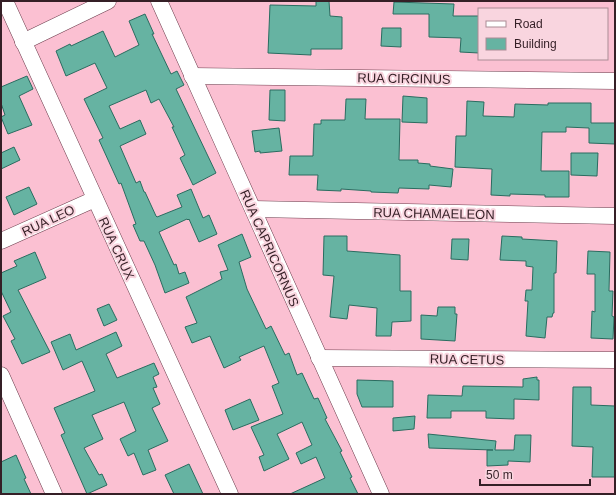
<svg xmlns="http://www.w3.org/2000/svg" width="616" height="495" font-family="Arial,sans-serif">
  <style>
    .building { fill: #66b3a2; stroke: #2a6c60 }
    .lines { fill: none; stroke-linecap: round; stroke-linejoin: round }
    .minor-casing { stroke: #6d3d4d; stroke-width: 17 }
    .minor { stroke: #fff; stroke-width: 16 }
    .labels { text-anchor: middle; stroke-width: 4; stroke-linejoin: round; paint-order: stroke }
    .street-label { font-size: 13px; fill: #351f26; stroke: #f9d5df }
  </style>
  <rect width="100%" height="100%" fill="#fbc0d2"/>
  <!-- building -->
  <g class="building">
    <path d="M316 1H329L330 16 342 17V49H311V55L268 53 270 5 316 6Z"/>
    <path d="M394 2 454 4 453 16H479V53L460 52 461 38 429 37V14H393Z"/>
    <path d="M145 14 154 34H152L171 74 177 71 184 85 176 89 216 173 193 185 180 158 185 155 172 127H174L159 99 151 103 146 90 109 106 120 129 140 120 146 134 120 146 136 183 140 181 144 192H145L156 216 157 217 182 207 177 195 191 189 203 218 209 215 217 234 199 242 189 219 188 220 187 219 159 232 174 265 176 264 179 274 185 272 189 283 165 293 155 265 144 241H140L133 225 136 224 121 183 119 184 99 140 103 138 84 99 107 88 95 63 66 76 56 51 70 44 71 46 103 31 115 57 139 45 129 21Z"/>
    <path d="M382 28H401V47L381 46Z"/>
    <path d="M27 76 33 89 19 96 32 125 8 134 1 117 5 115 1 103V87Z"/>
    <path d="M270 90H285V121L269 120Z"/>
    <path d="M403 96 427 98V123L402 122Z"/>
    <path d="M346 99H366L365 119H400L399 160H418V163L430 164V166L453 169 451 187 429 185V189L399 188 398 193 371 192V191L341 189V191L317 190 318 175H289L290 156H313L314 124H321V120H345Z"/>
    <path d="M467 101 484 102 483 116 514 117 515 104 548 105V103H591V123H615V144L589 143V128L566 127V132H542L541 171H569V197H545V195L510 194V196L491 195 492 169 455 167 456 136H466Z"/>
    <path d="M279 128 282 151 260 153V151L255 152 252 131Z"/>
    <path d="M14 147 20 160 1 169V153Z"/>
    <path d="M571 153H598L597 176 571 175Z"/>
    <path d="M29 187 37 204 14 215 6 197Z"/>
    <path d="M242 234 251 257 239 262 247 289 266 329 271 326 285 355 289 353 297 375 302 373 314 399 318 398 327 418 325 419 342 451 340 452 352 477 350 478 358 494H290L325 478 316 457 301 464 296 453 312 445 302 422 277 434 289 459 264 471 259 457 264 455 251 427 283 414 272 386 279 383 264 346 239 357 241 360 224 368 210 336 192 343 185 327 197 323 186 297 222 279 220 272 228 270 218 245Z"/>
    <path d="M324 236H347V251L400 255V291H411V321L392 322 391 336H376L377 308 349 305 347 319 330 317 334 276 323 275Z"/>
    <path d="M502 236 522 237V239L557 241 556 273H554V313H553L552 317H547L545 338 526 336 528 301H525L526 290H532L533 267 526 266V261L500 260Z"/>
    <path d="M452 239H469L468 260 451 259Z"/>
    <path d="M588 251 610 252 609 291H613L612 316 614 317 613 339 591 338 592 311 595 312V274H587Z"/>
    <path d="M35 252 46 278 18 290 50 352 22 364 11 341 15 339 3 316 11 312 1 291V273L17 266 14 261Z"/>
    <path d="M109 304 117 320 104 326 97 309Z"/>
    <path d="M438 307H455V314H457L455 341 421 339V315L437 316Z"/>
    <path d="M116 332 122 346 106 354 117 378 154 363 159 374 153 377 157 387 153 388 160 404 152 408 168 441 148 450 156 470 143 475 134 453 128 456 120 439 136 431 124 402 92 415 103 439 84 448 99 475 102 474 107 485 87 494 61 435 65 433 54 408 95 391 82 361 63 370 51 342 70 334 76 350Z"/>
    <path d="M537 377V380H539V400L514 399V419L486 418V411H451V418H427L428 395 462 396 463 386 523 387V379Z"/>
    <path d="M357 380 393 381V407H362L357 394Z"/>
    <path d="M573 387H591V405L615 406V477H592L593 447 572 446Z"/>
    <path d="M250 399 259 420 233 430 225 410Z"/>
    <path d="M415 416 414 429 393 431V418Z"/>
    <path d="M428 434 496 441 495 450H514L515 435H531L530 462 508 461V465L487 466V450H493L429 448Z"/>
    <path d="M16 455 26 478 24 479 31 494H1V462Z"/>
    <path d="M189 464 203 494H174L165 475Z"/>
  </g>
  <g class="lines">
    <!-- minor casing -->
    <g class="minor-casing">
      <g id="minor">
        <path d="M5 1 230 494"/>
        <path d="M159 1 381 494"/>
        <path d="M23 42 108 1"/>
        <path d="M192 76 615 81"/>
        <path d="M253 209 615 216"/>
        <path d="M1 241 95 199"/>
        <path d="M319 358 615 360"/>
        <path d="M1 375 54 494"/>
      </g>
    </g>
    <!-- minor -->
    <use href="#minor" class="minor"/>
  </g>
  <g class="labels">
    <!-- street labels -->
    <g class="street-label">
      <text transform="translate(404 78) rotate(1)" y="5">RUA CIRCINUS</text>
      <text transform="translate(434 213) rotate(1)" y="5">RUA CHAMAELEON</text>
      <text transform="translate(48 220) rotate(-25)" y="5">RUA LEO</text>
      <text transform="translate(117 248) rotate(65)" y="5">RUA CRUX</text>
      <text transform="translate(270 248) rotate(66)" y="5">RUA CAPRICORNUS</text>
      <text transform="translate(467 359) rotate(1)" y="5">RUA CETUS</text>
    </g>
  </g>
  <!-- border -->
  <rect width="616" height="495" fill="none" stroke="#351f26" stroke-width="4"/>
  <!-- legend -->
  <rect x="478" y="8" width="130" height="52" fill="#f9d5df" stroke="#ab8c95"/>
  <rect x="486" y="21" width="20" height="6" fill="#ffffff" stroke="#ab8c95"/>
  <text x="514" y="28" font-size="12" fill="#351f26">Road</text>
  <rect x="486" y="38" width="20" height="12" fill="#66b3a2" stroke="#ab8c95"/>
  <text x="514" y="48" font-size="12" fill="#351f26">Building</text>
  <!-- scale -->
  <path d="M480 479v6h110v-6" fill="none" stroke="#351f26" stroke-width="2"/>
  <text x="486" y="479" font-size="12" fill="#351f26" stroke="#f9d5df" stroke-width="3" paint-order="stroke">50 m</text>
</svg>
